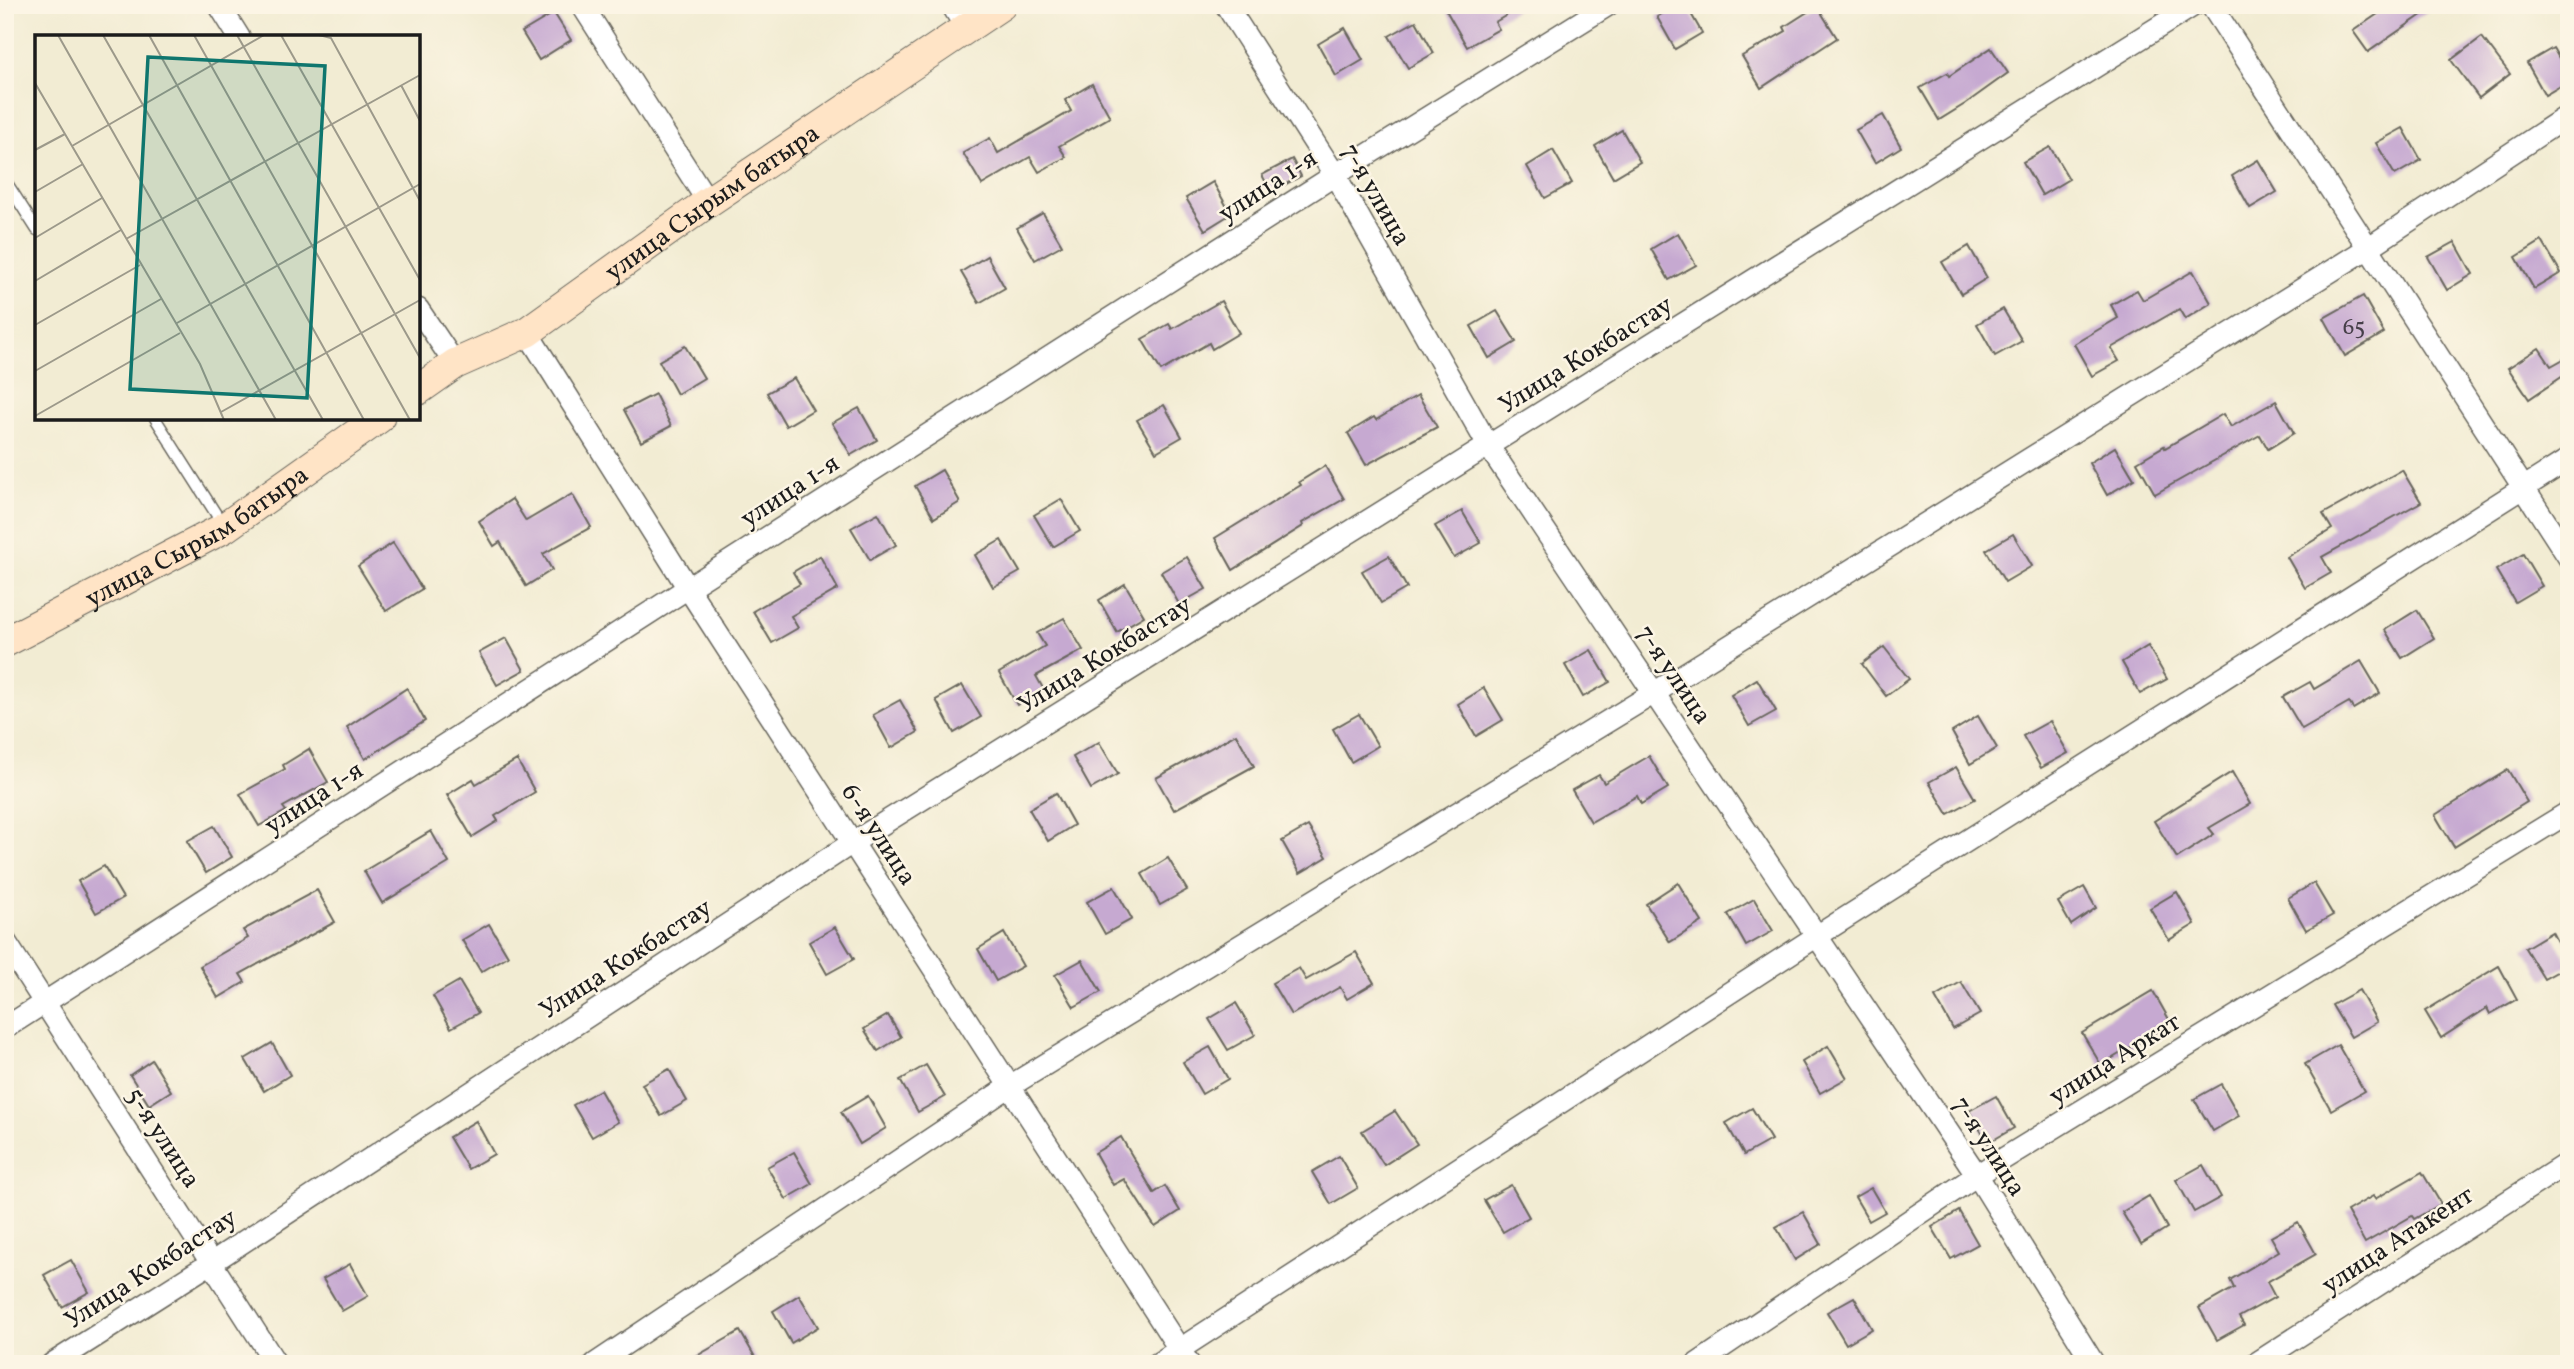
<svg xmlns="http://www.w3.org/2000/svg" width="2574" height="1369" font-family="Vollkorn,serif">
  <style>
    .building { fill: #c6a9d1 }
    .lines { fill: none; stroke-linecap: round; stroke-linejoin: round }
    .lane-casing { stroke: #67655c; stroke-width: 13 }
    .street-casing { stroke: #67655c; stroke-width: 24 }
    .secondary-casing { stroke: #67655c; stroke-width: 32 }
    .lane { stroke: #fff; stroke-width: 10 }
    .street { stroke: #fff; stroke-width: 21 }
    .secondary { stroke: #ffe4c6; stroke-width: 30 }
    .labels { text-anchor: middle; stroke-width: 5; stroke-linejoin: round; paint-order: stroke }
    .number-label { font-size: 23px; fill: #463f49 }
    .street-label { font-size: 26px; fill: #1c1c1c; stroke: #fcf5e5 }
    .inset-road { fill: none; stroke: #9c998a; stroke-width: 2 }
    .view { fill: #0f766e; fill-opacity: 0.15; stroke: #0f766e; stroke-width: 3.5 }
    .inset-edge { fill: none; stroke: #1c1c1c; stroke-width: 3.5 }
  </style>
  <rect width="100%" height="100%" fill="#fcf5e5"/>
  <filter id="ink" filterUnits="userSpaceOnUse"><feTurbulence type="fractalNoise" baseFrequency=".0143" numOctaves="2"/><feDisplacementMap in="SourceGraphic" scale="14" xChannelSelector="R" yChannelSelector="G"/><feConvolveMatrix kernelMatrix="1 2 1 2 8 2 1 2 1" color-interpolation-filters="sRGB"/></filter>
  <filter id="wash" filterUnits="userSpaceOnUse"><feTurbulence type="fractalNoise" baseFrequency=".00686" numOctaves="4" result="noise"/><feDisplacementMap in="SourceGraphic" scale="28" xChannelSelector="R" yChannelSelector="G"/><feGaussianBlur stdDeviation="1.57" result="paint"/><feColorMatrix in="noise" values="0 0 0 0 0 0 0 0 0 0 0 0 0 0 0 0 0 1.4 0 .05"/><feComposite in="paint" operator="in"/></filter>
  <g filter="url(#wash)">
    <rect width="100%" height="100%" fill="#f2ecd3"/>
    <g id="blocks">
      <!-- building -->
      <g class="building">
        <path d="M1443 5H1524L1495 22 1499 29 1467 47Z"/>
        <path d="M1676 5H1686L1702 33 1675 49 1657 17Z"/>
        <path d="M2391 5H2436L2368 52 2353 31Z"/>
        <path d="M1817 6 1837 38 1761 88 1742 56 1786 31 1784 27Z"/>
        <path d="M554 13 571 40 539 60 522 32Z"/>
        <path d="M1416 21 1434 53 1408 68 1389 36Z"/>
        <path d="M1345 28 1363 60 1336 76 1318 44Z"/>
        <path d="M2482 37 2510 74 2479 98 2451 60Z"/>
        <path d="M1991 48 2008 73 1965 104 1939 120 1920 88 1947 73 1949 76Z"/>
        <path d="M2553 48 2569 75V81L2545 95 2527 63Z"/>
        <path d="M1092 84 1110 117 1059 146 1066 157 1039 172 1030 157 982 185 963 153 990 138 998 153 1071 111 1065 100Z"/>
        <path d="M1883 115 1901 147 1875 163 1856 130Z"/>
        <path d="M2403 128 2421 160 2395 175 2376 143Z"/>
        <path d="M1622 130 1640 162 1613 178 1595 146Z"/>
        <path d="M2050 147 2069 179 2042 195 2023 162Z"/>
        <path d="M1553 150 1572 183 1545 198 1527 166Z"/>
        <path d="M1292 159 1301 176 1271 192 1262 175Z"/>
        <path d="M2258 160 2277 192 2250 208 2232 176Z"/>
        <path d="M1213 182 1231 214 1205 230 1186 198Z"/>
        <path d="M1043 213 1062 245 1035 260 1017 228Z"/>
        <path d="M1678 233 1696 265 1669 280 1651 249Z"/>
        <path d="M2542 241 2561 273 2534 289 2516 257Z"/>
        <path d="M2455 242 2473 274 2447 290 2428 257Z"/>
        <path d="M1969 246 1987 278 1961 294 1942 262Z"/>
        <path d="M987 256 1005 288 979 303 961 272Z"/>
        <path d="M2193 271 2211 303 2185 319 2179 309 2111 348 2119 361 2092 376 2074 344 2118 318 2111 305 2137 290 2143 300Z"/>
        <path d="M2363 296 2384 333 2345 356 2324 318Z"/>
        <path d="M1221 301 1239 333 1212 349 1209 343 1161 371 1142 339 1169 324 1172 329Z"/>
        <path d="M2003 309 2022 341 1995 356 1977 324Z"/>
        <path d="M1497 311 1516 342 1489 358 1471 326Z"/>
        <path d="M685 346 704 378 677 394 659 361Z"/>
        <path d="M2539 348 2551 366 2569 356V372L2529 399 2508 368Z"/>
        <path d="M794 378 813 410 786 426 767 393Z"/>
        <path d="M655 394 671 426 641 442 624 410Z"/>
        <path d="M1418 395 1437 427 1366 465 1348 433 1374 417 1376 420Z"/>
        <path d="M2276 401 2294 433 2268 449 2260 435 2155 494 2137 462 2164 446 2165 448 2223 414 2231 427Z"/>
        <path d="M1164 405 1182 437 1156 452 1137 420Z"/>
        <path d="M859 408 877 440 851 455 832 423Z"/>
        <path d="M2115 447 2134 479 2107 495 2089 463Z"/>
        <path d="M1325 466 1344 499 1302 523 1303 526 1233 570 1215 538 1301 485 1299 482Z"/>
        <path d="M942 470 960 502 934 518 915 486Z"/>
        <path d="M2402 470 2421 502 2322 557 2331 573 2305 588 2287 557 2332 529 2323 514Z"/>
        <path d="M572 494 591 527 543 554 552 570 526 586 500 542 494 546 479 521 512 499 526 521Z"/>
        <path d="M1061 499 1080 531 1053 547 1034 515Z"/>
        <path d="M1462 511 1481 543 1454 558 1435 526Z"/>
        <path d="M878 513 896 545 870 560 851 528Z"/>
        <path d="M2013 534 2032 566 2005 582 1986 550Z"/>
        <path d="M1001 540 1020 572 993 587 975 555Z"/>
        <path d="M393 543 422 589 386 611 358 566Z"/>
        <path d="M2523 554 2542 586 2515 602 2496 570Z"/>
        <path d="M820 556 838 589 791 616 798 628 772 643 753 611 800 584 793 572Z"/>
        <path d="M1389 556 1407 588 1381 603 1362 571Z"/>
        <path d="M1187 557 1206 589 1179 604 1161 572Z"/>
        <path d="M1125 584 1144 616 1117 632 1099 600Z"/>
        <path d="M2417 610 2434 638 2402 658 2385 630Z"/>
        <path d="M1064 618 1083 650 1036 676 1044 690 1017 705 999 673 1045 646 1037 633Z"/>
        <path d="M506 638 524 670 497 685 479 653Z"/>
        <path d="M2148 646 2167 679 2140 694 2122 662Z"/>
        <path d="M1884 647 1909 679 1886 696 1862 664Z"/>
        <path d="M1591 650 1610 682 1583 697 1565 665Z"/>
        <path d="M2361 661 2380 693 2353 709 2349 702 2302 729 2283 697 2310 682 2314 689Z"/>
        <path d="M1757 679 1776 711 1749 726 1731 695Z"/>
        <path d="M962 685 981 717 954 733 936 700Z"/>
        <path d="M407 688 425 721 365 759 347 727Z"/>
        <path d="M1484 688 1503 720 1476 736 1458 704Z"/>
        <path d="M900 700 918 732 891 748 873 715Z"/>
        <path d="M1359 714 1378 746 1351 762 1333 729Z"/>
        <path d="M1978 716 1997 748 1970 764 1952 732Z"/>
        <path d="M2050 721 2068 753 2041 768 2023 736Z"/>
        <path d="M1236 734 1254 766 1174 810 1156 778Z"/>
        <path d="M1099 742 1118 774 1091 789 1073 757Z"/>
        <path d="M309 749 328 782 283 807 286 811 259 826 240 794 285 769 283 765Z"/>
        <path d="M1649 756 1668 788 1641 804 1637 796 1591 822 1572 790 1599 775 1604 783Z"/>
        <path d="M517 760 535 792 495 816 498 821 472 837 447 795 473 779 476 784Z"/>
        <path d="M1956 767 1975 799 1948 814 1929 782Z"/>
        <path d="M2508 770 2527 802 2454 847 2435 815Z"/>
        <path d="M2232 772 2250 804 2209 828 2214 834 2177 858 2154 821Z"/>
        <path d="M1056 793 1074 825 1048 841 1029 809Z"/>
        <path d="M214 826 232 857 206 873 187 841Z"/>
        <path d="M1308 826 1327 857 1300 873 1282 841Z"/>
        <path d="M431 831 449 863 382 903 364 871Z"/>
        <path d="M1168 858 1187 890 1160 905 1142 874Z"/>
        <path d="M104 866 123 898 96 913 78 881Z"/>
        <path d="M1678 883 1702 922 1670 942 1646 904Z"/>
        <path d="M2314 883 2333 915 2306 930 2288 898Z"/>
        <path d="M1114 887 1132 919 1105 934 1087 902Z"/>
        <path d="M2084 887 2096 908 2071 925 2058 902Z"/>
        <path d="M317 890 335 922 240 974 245 982 218 998 200 966 248 938 243 930Z"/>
        <path d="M2177 892 2195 924 2169 940 2150 908Z"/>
        <path d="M1754 899 1773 931 1746 946 1728 914Z"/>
        <path d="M489 924 508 956 481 972 462 940Z"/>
        <path d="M835 927 854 959 827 974 809 942Z"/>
        <path d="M2552 932 2569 965 2544 979 2525 948Z"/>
        <path d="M1004 933 1023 966 996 981 978 949Z"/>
        <path d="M1356 952 1374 983 1347 999 1340 987 1291 1015 1272 983 1299 968 1306 980Z"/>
        <path d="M1082 960 1101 992 1074 1007 1055 975Z"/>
        <path d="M2499 966 2517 999 2490 1014 2487 1008 2441 1038 2425 1011Z"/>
        <path d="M459 981 478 1013 451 1028 433 996Z"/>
        <path d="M1961 982 1980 1014 1953 1029 1935 997Z"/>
        <path d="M2359 990 2377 1022 2351 1037 2332 1005Z"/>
        <path d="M2153 991 2171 1023 2101 1065 2082 1033Z"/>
        <path d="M1236 1003 1255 1035 1228 1050 1209 1019Z"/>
        <path d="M888 1015 901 1037 878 1051 864 1029Z"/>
        <path d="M272 1043 290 1075 264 1091 245 1059Z"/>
        <path d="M2338 1045 2364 1091 2331 1110 2305 1064Z"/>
        <path d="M1828 1046 1847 1078 1820 1093 1802 1062Z"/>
        <path d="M1210 1047 1228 1079 1202 1094 1183 1062Z"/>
        <path d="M152 1060 171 1091 149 1105 130 1075Z"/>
        <path d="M926 1065 945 1097 918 1112 900 1080Z"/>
        <path d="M669 1069 687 1101 661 1116 642 1084Z"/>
        <path d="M2221 1084 2239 1116 2213 1131 2194 1099Z"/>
        <path d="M600 1090 618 1122 592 1137 573 1105Z"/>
        <path d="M868 1096 886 1128 860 1144 841 1112Z"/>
        <path d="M1996 1096 2014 1128 1988 1143 1969 1111Z"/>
        <path d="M1752 1108 1771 1140 1744 1155 1726 1123Z"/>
        <path d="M1395 1111 1417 1144 1384 1165 1362 1131Z"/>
        <path d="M476 1121 494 1154 468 1169 449 1137Z"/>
        <path d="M1121 1137 1154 1193 1165 1186 1180 1211 1155 1227 1124 1179 1113 1185 1095 1153Z"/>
        <path d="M794 1152 812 1184 786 1199 767 1167Z"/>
        <path d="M1339 1156 1358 1188 1331 1204 1312 1172Z"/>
        <path d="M2203 1165 2221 1197 2194 1212 2176 1180Z"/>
        <path d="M2422 1172 2441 1204 2414 1219 2412 1216 2365 1243 2347 1211 2373 1196 2375 1199Z"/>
        <path d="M1511 1185 1529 1217 1503 1232 1484 1200Z"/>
        <path d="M1871 1188 1885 1212 1869 1221 1855 1197Z"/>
        <path d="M2149 1196 2167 1228 2141 1244 2122 1212Z"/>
        <path d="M1959 1211 1978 1244 1951 1259 1932 1227Z"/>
        <path d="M1803 1212 1821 1244 1795 1260 1776 1227Z"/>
        <path d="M2298 1222 2316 1254 2267 1282 2275 1297 2239 1317 2244 1325 2217 1340 2199 1308 2234 1288 2230 1280 2279 1251 2271 1237Z"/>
        <path d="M71 1260 89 1292 62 1307 44 1275Z"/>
        <path d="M350 1264 368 1296 342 1311 323 1279Z"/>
        <path d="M799 1295 818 1327 791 1343 773 1311Z"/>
        <path d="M1854 1297 1872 1329 1846 1344 1827 1312Z"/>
        <path d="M740 1331 759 1364H683Z"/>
      </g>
    </g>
  </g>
  <g filter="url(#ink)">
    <use href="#blocks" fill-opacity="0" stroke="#67655c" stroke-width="2"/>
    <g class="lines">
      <!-- lane casing -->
      <g class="lane-casing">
        <g id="lane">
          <path d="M5 180 37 230"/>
          <path d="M155 418 223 525"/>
        </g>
      </g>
      <!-- street casing -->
      <g class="street-casing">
        <g id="street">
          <path d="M219 5 239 37"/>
          <path d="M582 5 708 202"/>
          <path d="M952 5 966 28"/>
          <path d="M1226 5 1335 175 1489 447 1977 1175 2094 1364"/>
          <path d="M2211 5 2569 558"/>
          <path d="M418 309 455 364"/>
          <path d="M527 332 688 588 1189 1364"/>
          <path d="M5 941 276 1364"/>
          <path d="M5 1028 688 588 1335 175 1608 5"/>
          <path d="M52 1364 211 1263 852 843 2194 5"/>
          <path d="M595 1364 1010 1086 1654 693 2368 248 2569 115"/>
          <path d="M1157 1364 1817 936 2569 459"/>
          <path d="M1697 1364 1977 1175 2569 812"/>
          <path d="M2255 1364 2569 1162"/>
        </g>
      </g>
      <!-- secondary casing -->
      <g class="secondary-casing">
        <g id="secondary">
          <path id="s1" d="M418 390 455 364 527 332 708 202 1001 5"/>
          <path id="s2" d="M5 642 224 528 379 418"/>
        </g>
      </g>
      <!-- lane -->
      <use href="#lane" class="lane"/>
      <!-- street -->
      <use href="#street" class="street"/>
      <!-- secondary -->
      <use href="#secondary" class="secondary"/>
    </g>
  </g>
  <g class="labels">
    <!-- number labels -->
    <g class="number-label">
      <text x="2354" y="334">65</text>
    </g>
    <!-- street labels -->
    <g class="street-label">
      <text transform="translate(1267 185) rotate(-33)" y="9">улица 1-я</text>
      <text transform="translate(1377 194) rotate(60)" y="9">7-я улица</text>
      <text dy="9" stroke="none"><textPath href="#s1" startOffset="350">улица Сырым батыра</textPath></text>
      <text transform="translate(1585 354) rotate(-32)" y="9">Улица Кокбастау</text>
      <text transform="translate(789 490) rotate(-33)" y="9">улица 1-я</text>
      <text dy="9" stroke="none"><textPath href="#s2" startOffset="219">улица Сырым батыра</textPath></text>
      <text transform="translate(1104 654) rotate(-32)" y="9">Улица Кокбастау</text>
      <text transform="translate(1675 674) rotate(56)" y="9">7-я улица</text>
      <text transform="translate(313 797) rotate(-33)" y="9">улица 1-я</text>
      <text transform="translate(880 834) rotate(57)" y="9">6-я улица</text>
      <text transform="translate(625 958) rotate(-33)" y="9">Улица Кокбастау</text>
      <text transform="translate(2114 1058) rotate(-32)" y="9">улица Аркат</text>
      <text transform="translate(164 1137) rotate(57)" y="9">5-я улица</text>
      <text transform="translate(1990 1146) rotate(57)" y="9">7-я улица</text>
      <text transform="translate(2397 1239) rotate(-33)" y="9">улица Атакент</text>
      <text transform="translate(150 1268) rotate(-33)" y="9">Улица Кокбастау</text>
    </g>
  </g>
  <!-- overview -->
  <g transform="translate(35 35)">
    <rect width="385" height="385" fill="#f2ecd3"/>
    <path class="inset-road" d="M23 0 241 385M68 0 288 385M114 0 329 385M159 0 375 385M202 0 385 323M246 0 385 245M284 0 296 3 385 166M0 48 165 329 189 385M366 50 385 86M37 111 229 0M0 115 30 99M0 157 48 129M0 203 67 163M91 204 385 40M0 246 86 195M142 288 385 149M0 290 105 230M0 336 126 264M186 377 385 265M0 381 145 298"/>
    <path class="view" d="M113 22 290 31 272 363 95 354Z"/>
    <rect width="385" height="385" class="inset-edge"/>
  </g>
  <!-- margin -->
  <rect width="2574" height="1369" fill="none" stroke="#fcf5e5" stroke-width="28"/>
</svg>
